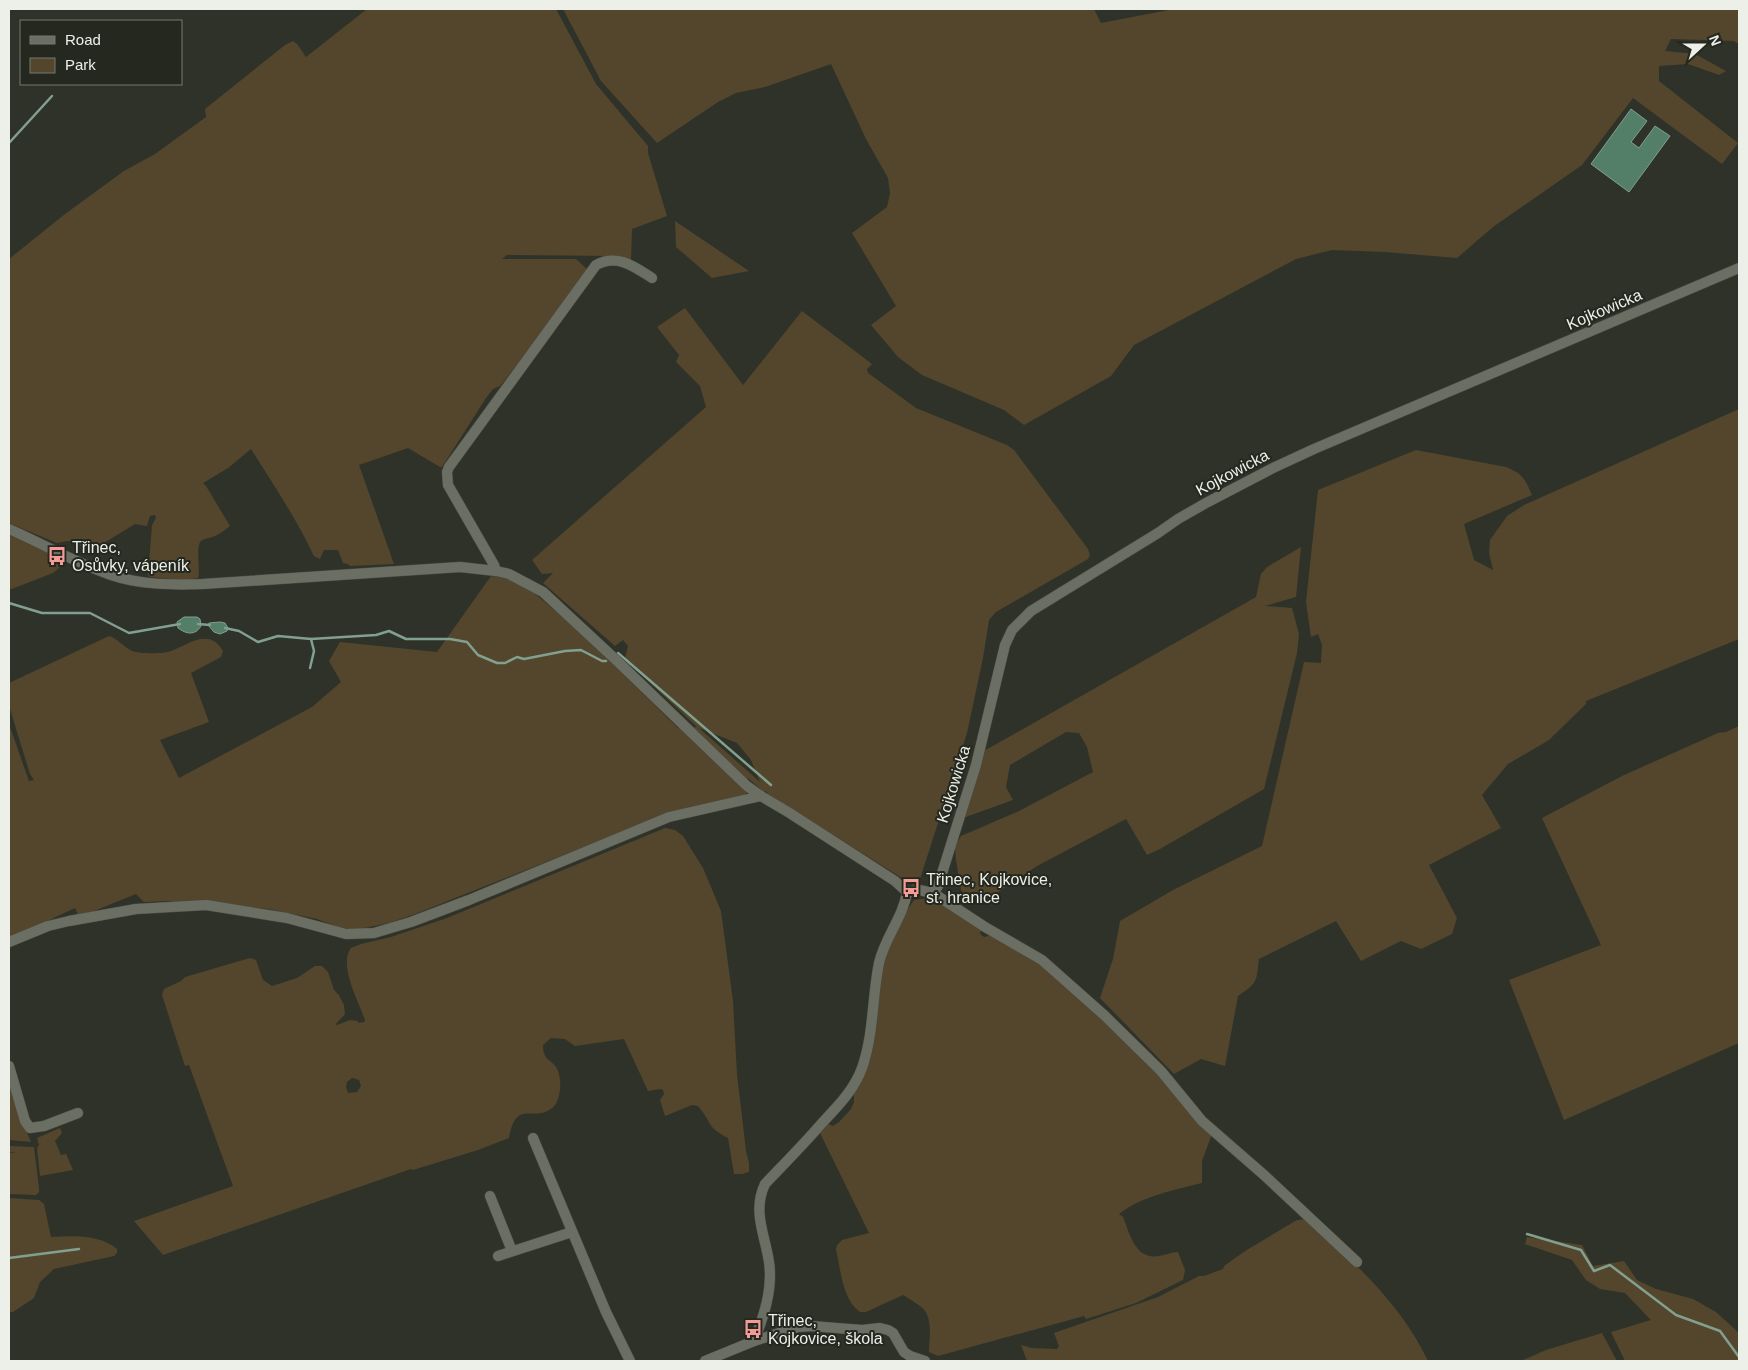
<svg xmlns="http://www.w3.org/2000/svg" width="1748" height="1370" font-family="Arial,sans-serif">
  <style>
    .green { fill: #53462d; fill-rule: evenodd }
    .water { fill: #537e68; stroke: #81a08f }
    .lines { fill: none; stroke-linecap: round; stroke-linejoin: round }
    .stream { stroke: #81a08f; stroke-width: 2.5 }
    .minor-casing { stroke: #4a4d45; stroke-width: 11 }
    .minor { stroke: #6b6e63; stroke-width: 10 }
    .labels { text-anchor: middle; stroke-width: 4; stroke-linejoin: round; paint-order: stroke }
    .street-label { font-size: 16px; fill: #edefe9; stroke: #25281f }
    .poi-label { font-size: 16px; fill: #edefe9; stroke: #25281f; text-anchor: start }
  </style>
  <rect width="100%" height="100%" fill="#2f3228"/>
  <!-- green -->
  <g class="green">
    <path d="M367 9H556L596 84 648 146V153L667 216 632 229 631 261 613 256 507 255 502 259H576L588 270 517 365 500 386 493 389 486 398 442 467H440L408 448 359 465 394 564 350 566 348 564 343 563 338 550H324L320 559 314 556C296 518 273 484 251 449L228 468 203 483 206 486 230 526C226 529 221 533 217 535 212 538 205 538 201 541 195 547 201 569 198 578L182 580 150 577 148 575 152 525 156 518 155 515 150 516 147 526 135 524 99 546 86 550 75 542 67 541 57 543 9 523V259L65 214 124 171 155 154 206 117 205 109 285 45 293 41 297 44 306 57Z"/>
    <path d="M563 9H1094L1101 23 1174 9H1739V44L1734 41 1671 39 1665 51 1695 54 1726 71 1719 75 1688 64 1659 66V81L1738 143 1722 164 1633 98 1582 165 1493 227 1457 258 1385 252 1332 250 1296 259 1134 345 1111 376 1024 425 1004 410 922 375 898 357 871 325 896 306 852 233 887 207 890 193 888 178 866 139 831 64 765 87 736 93 718 102 657 143 601 81Z"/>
    <path d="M675 221 749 271 712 278 676 247Z"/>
    <path d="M685 308 743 385 802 311 872 364 867 369 868 373 916 408 1007 445 1014 450 1088 549 1090 555 1088 559 996 612 989 620 983 658 967 733 920 879 913 885 768 794 766 791 764 792 748 778 747 792 744 797 626 830 415 914 389 923 354 930 338 927 317 919 269 909 168 901 144 902 136 894 79 917 75 908 9 939V724L29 781 34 780 30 774 9 706V683L109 636C118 639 124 647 132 651 140 654 164 654 171 651 188 645 209 627 223 651L221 657 191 673 209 722 160 740 179 778 312 707 341 682 329 661 340 642 437 652 491 576 509 579 526 587 539 597 578 630 678 728 697 727 625 659 628 646 623 640 615 646 543 583 553 573 542 574 532 560 706 407 700 386 676 362 679 355 657 327ZM699 728 737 743 751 760 760 782Z"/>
    <path d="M1739 409V639L1586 701V704L1549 740 1508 764 1482 795 1501 828 1429 865 1457 918 1452 934 1421 949 1401 941 1361 961 1336 921 1259 959C1256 983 1258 982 1238 996L1225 1066 1201 1059 1174 1074 1100 998 1113 959 1120 921 1173 890 1262 846 1304 662 1321 663 1322 645 1318 634 1311 637 1306 602 1318 490 1416 450 1506 467C1523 474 1525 479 1532 495L1464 524 1474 560 1493 570 1489 553 1490 540 1507 516 1524 505Z"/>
    <path d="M9 535 67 561 53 573 9 590Z"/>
    <path d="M1301 547 1296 597 1265 606 1292 608 1299 634 1297 653 1264 789 1160 849 1147 855 1126 819 1037 866 980 904 969 901 961 890 956 860 955 846 961 836 1019 811 1093 772 1087 747 1079 733 1066 732 1010 765 1006 787 1013 800 963 818 984 751 1256 597 1261 574 1267 567Z"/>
    <path d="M1739 726V1043L1564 1120 1509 980 1601 945 1542 818 1622 776 1718 733 1726 732Z"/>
    <path d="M665 828 675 830 683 836 703 868 721 911 733 1001 737 1074 746 1151 749 1163V1172L742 1174H734L728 1138C706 1127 712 1122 698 1106L692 1105 665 1116 660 1100 664 1094 663 1090 660 1089 648 1091 624 1039 575 1046 565 1039 551 1038 543 1045C543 1063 554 1059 558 1071 562 1081 561 1101 552 1108 533 1123 516 1098 509 1138L478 1150 413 1170 411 1169 163 1255 134 1221 233 1186 189 1065 185 1066 162 995 164 989 181 981 185 977 250 958 256 960 263 980 272 986 297 978 315 966H322L328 972 334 990 339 995 344 1005 345 1014 336 1024 337 1025 350 1020 357 1021 359 1023 364 1022 365 1020C359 1002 338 965 351 948L361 944 391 937 447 918ZM352 1078 359 1080 361 1086 357 1092 348 1093 346 1087 347 1082Z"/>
    <path d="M930 898 982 928 980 933 982 936 985 937 990 935 1047 969 1128 1042 1212 1134 1202 1161V1183C1174 1190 1142 1196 1119 1214L1123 1217C1130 1234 1135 1260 1159 1256 1166 1255 1171 1252 1178 1252L1185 1270 1183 1280 1136 1303 1086 1319 1084 1316 938 1356 929 1352C929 1337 934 1316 920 1306 915 1302 909 1299 903 1295L866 1312H860C842 1299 841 1270 836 1250L837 1245 842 1240 869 1233 820 1133 828 1124 833 1126 839 1122 851 1109 854 1102V1092L871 1058 877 1021V1000L880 977 884 964 885 953 903 916 914 900Z"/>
    <path d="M9 1069 28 1135 31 1142 9 1140Z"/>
    <path d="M60 1128 62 1133 55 1141 61 1155 66 1154 73 1170 40 1176 37 1148 39 1145 37 1138Z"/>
    <path d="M9 1146 34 1147 39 1188V1192L36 1195 9 1194V1153H17L9 1152Z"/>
    <path d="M9 1198 39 1200 44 1204 51 1237C72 1236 99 1234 117 1249V1253L114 1256 54 1269 40 1282 34 1298 13 1312H9Z"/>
    <path d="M1305 1219C1353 1260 1401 1304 1428 1361H1027L1021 1345 1032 1348 1057 1349 1059 1346 1054 1333 1158 1297 1199 1276H1204L1223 1269 1224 1266 1245 1251 1297 1220Z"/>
    <path d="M1527 1237 1582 1245 1593 1266 1624 1261 1637 1280 1656 1289 1693 1299 1716 1312 1739 1333V1361H1625L1611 1332 1651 1320 1625 1293 1600 1289 1586 1280 1572 1260 1525 1244Z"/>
    <path d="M1602 1333 1617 1361H1521L1546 1350Z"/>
  </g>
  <!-- water -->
  <g class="water">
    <path d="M1631 109 1647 121 1631 142 1639 148 1655 126 1670 136 1629 192 1591 164Z"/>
    <path d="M184 617H197L200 619 201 626C195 636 186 634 178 628L177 622Z"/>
    <path d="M220 622 225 623 228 628 227 631 220 634 214 632 208 625 209 623Z"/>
  </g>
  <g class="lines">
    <!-- stream -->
    <g class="stream">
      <path d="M9 143 52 96"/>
      <path d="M9 603 42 613H90L129 633 180 624"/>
      <path d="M198 624 210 625"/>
      <path d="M225 628 239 631 258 642 278 636 311 639 376 635 389 631 406 639H450L467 642 478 655 497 663H505L517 657 524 659 565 651 581 650 602 661H606"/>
      <path d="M618 653 771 785"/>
      <path d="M310 668 314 651 311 639"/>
      <path d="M1527 1234 1581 1250 1594 1271 1610 1265 1676 1315 1720 1331 1739 1357"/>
      <path d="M9 1258 79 1249"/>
    </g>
    <!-- minor casing -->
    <g class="minor-casing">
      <g id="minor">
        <path d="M9 529C41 543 78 564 111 575 140 585 173 585 203 584L460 567 496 571 509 574 543 592 614 658 747 786 761 796 788 812 895 881 907 892C903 918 885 937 879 963 872 997 874 1034 862 1068 854 1090 838 1106 822 1123 804 1144 784 1164 765 1184 752 1211 765 1235 769 1262 773 1289 764 1316 754 1341L705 1361"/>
        <path d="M496 571 494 565 448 485 447 472 449 467 596 265C617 253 635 267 652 278"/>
        <path d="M907 892 919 890 933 893 985 927 1042 960 1104 1015 1161 1071 1202 1121 1264 1175 1357 1262"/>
        <path d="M933 893 938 886 976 765 1005 645 1012 630 1031 611 1158 533 1178 519 1206 503 1273 468 1314 449 1739 268"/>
        <path d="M9 942 48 926 69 921 136 909 206 905 287 918 346 934 374 933 411 922 469 900 669 817 761 796"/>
        <path d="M9 1066 25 1121 30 1128 44 1126 78 1113"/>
        <path d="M533 1138 606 1312 630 1361"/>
        <path d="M490 1196 512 1251"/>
        <path d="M498 1256 572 1232"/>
        <path d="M754 1341 798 1327 811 1326 862 1330 880 1328 888 1330 893 1333 904 1352 910 1356 925 1361"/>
      </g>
    </g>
    <!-- minor -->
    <use href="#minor" class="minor"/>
  </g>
  <!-- icons -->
  <defs>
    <g id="bus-bare" transform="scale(1.5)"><path d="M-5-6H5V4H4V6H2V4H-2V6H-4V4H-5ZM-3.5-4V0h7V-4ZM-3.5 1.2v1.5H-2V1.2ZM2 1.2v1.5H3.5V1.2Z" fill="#f59b97" stroke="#25281f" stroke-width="2.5" paint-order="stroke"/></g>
  </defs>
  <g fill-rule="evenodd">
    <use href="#bus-bare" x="57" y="556"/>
    <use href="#bus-bare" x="911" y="888"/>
    <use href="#bus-bare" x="753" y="1329"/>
  </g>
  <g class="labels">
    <!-- street labels -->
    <g class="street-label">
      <text transform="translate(1604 309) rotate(-23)" y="6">Kojkowicka</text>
      <text transform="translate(1232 472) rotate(-28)" y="6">Kojkowicka</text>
      <text transform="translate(953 784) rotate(-73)" y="6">Kojkowicka</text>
    </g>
    <!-- poi labels -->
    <g class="poi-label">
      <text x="72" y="553">Třinec,<tspan x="72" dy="18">Osůvky, vápeník</tspan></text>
      <text x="926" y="885">Třinec, Kojkovice,<tspan x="926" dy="18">st. hranice</tspan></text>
      <text x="768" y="1326">Třinec,<tspan x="768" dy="18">Kojkovice, škola</tspan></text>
    </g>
  </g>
  <!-- border -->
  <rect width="1748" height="1370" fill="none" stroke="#edefe9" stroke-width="20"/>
  <!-- legend -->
  <rect x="20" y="20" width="162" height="65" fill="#25281f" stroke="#757870"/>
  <rect x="30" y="36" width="25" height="8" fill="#6b6e63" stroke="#757870"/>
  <text x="65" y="45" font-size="15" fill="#edefe9">Road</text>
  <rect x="30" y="58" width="25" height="15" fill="#53462d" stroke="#757870"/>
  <text x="65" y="70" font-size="15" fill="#edefe9">Park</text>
  <!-- north arrow -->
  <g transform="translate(1703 45) rotate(69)" stroke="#25281f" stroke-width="4" paint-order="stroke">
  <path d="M0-4L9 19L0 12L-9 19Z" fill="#edefe9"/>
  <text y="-8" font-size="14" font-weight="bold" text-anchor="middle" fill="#edefe9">N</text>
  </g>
</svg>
